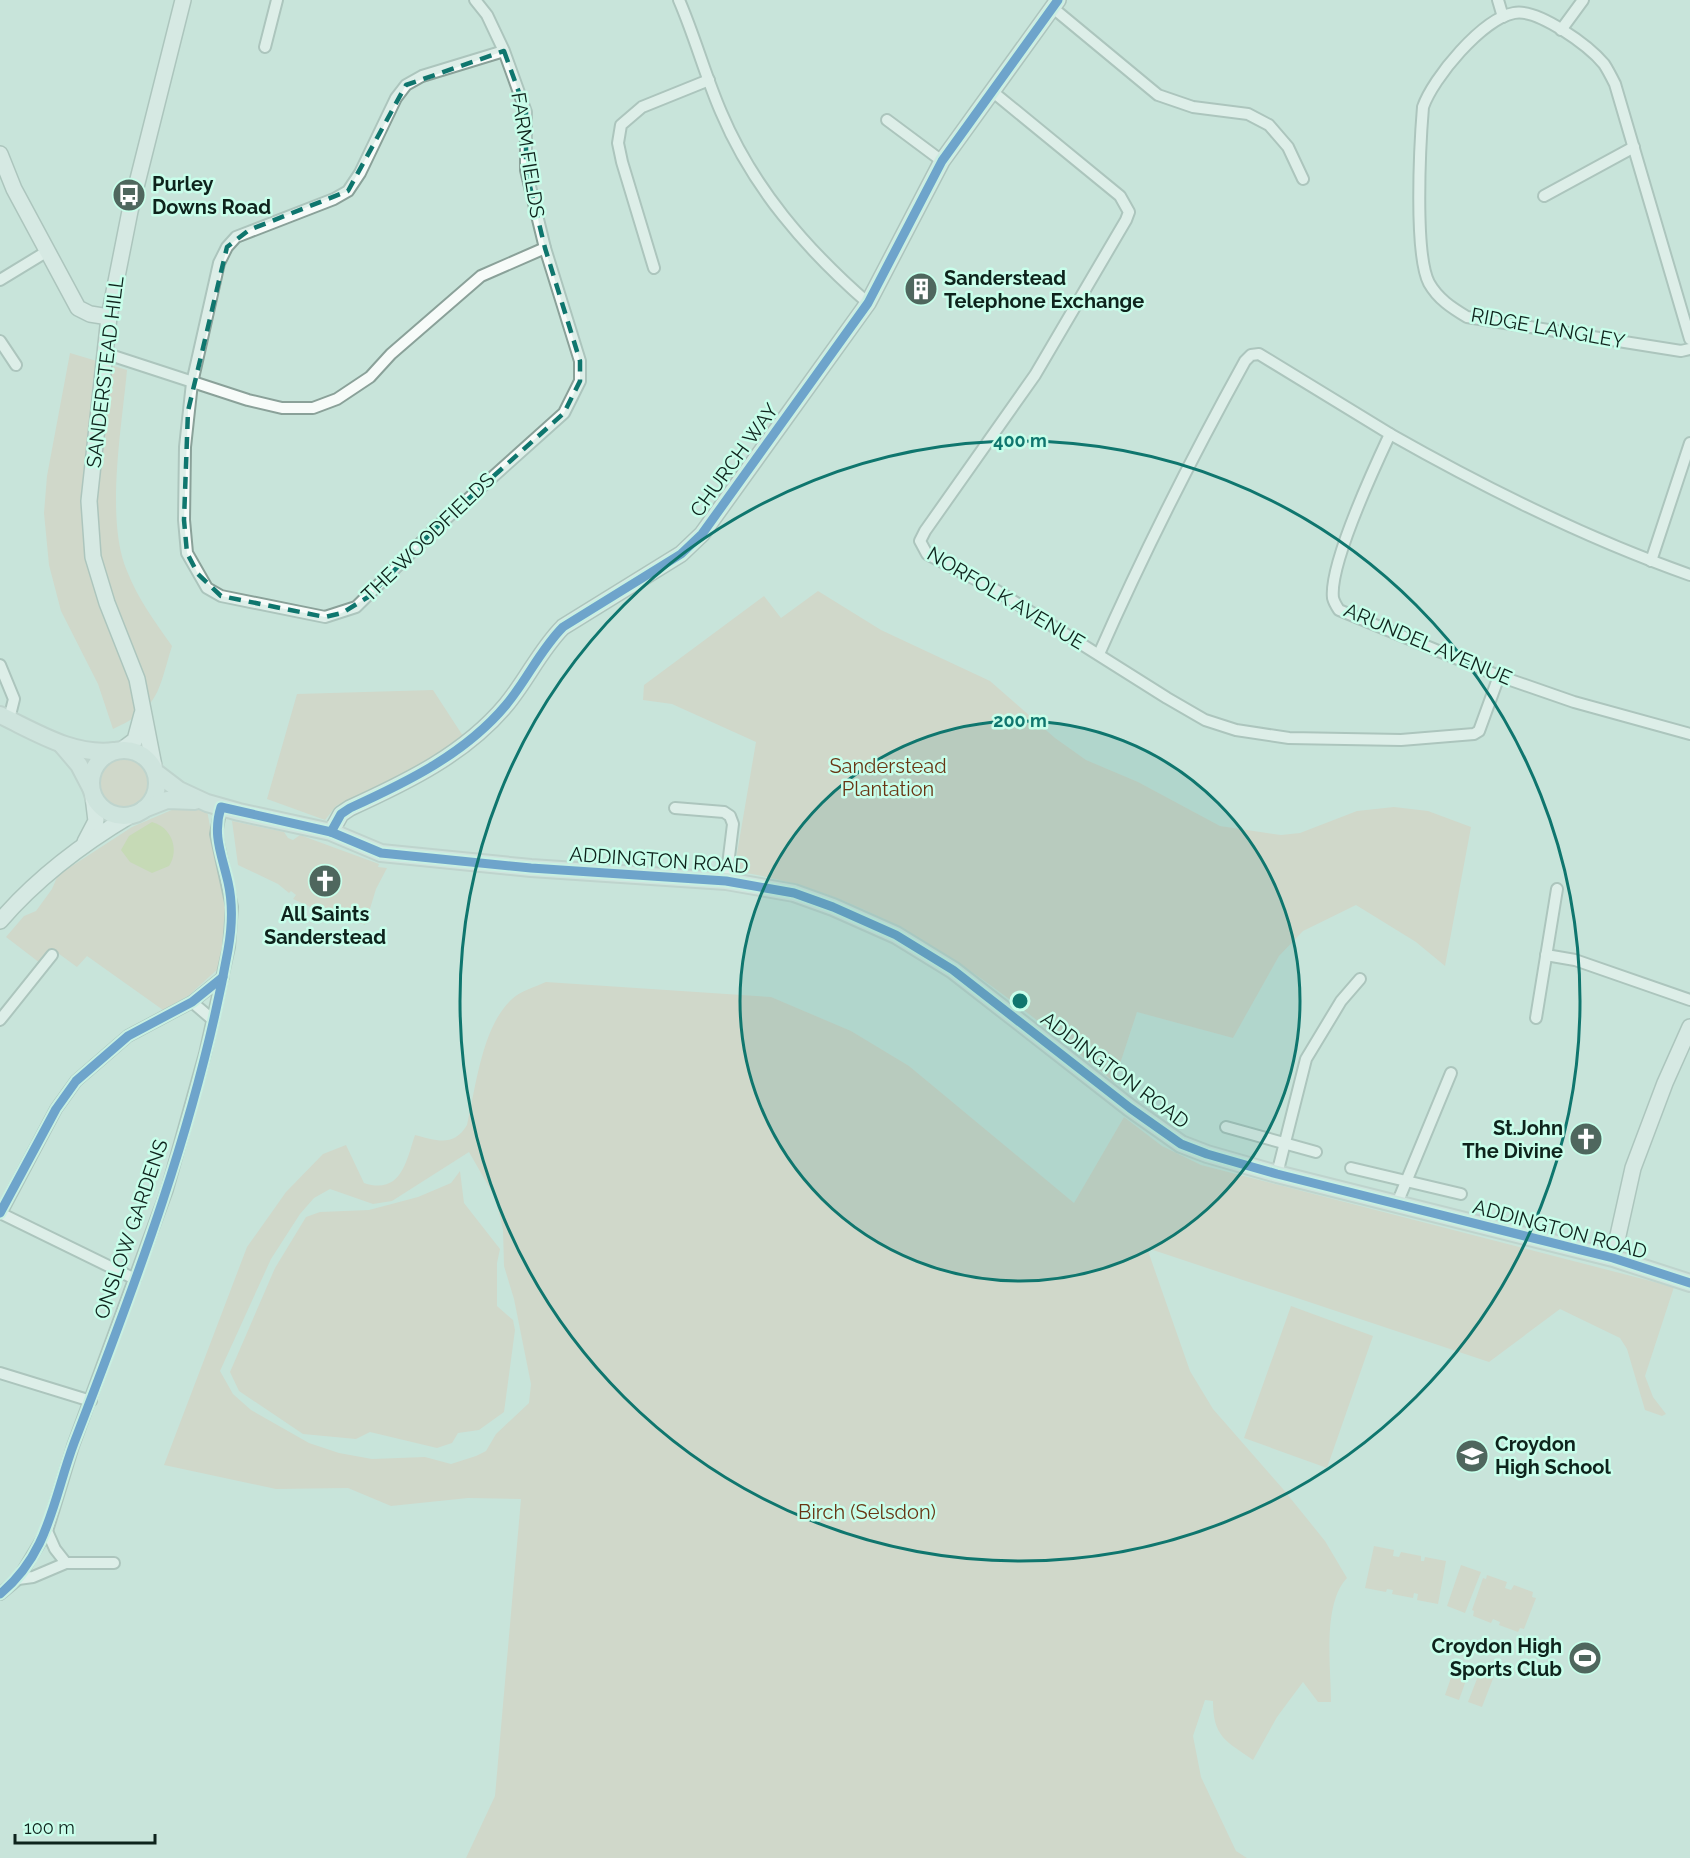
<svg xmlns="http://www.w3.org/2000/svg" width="1690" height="1858" font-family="Raleway,sans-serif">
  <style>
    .green { fill: #d9cab6; fill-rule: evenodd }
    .water { fill: #c3ce8a }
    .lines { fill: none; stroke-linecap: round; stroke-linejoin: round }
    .street-casing { stroke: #8aa199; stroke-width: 14 }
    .secondary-casing { stroke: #8aa199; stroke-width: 18 }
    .primary-casing { stroke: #b2c1bc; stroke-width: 20 }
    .street { stroke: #f7fbf9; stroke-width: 10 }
    .secondary { stroke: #e7efed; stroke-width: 15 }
    .primary { stroke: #d6e4e0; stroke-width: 16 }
    .cycleway-casing { stroke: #c8feea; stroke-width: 13 }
    .cycleway { stroke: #0057b8; stroke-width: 9 }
    .marked { fill: none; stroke: #0f766e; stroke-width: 4.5; stroke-dasharray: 12 8; stroke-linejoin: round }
    .ring { fill: none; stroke: #0f766e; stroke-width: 3 }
    .labels { text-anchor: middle; stroke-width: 5; stroke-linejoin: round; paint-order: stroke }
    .street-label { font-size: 20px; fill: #0e231c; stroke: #c8feea }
    .poi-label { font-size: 20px; font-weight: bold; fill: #0e231c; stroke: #c8feea; text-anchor: start }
    .park-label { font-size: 20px; fill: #693513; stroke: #c8feea }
    .centre { fill: #0f766e; stroke: #c8feea; stroke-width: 3 }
    .ring-label { font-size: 18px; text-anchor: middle; font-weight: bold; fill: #0f766e; stroke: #c8feea; stroke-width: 5; stroke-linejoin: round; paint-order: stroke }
  </style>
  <rect width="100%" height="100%" fill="#c8e4da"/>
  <!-- green -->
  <g class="green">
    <path d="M70 353 127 370C122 426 105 520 127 571 138 599 155 622 172 646 158 691 160 708 113 729L98 684 61 611 49 565 44 513 47 476Z"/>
    <path d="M818 591 881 630 990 681 1055 738 1086 760 1138 782 1220 826 1281 835 1300 833 1357 811 1394 807 1428 811 1471 827 1445 966 1416 942 1356 905 1303 931 1279 956 1233 1038 1137 1012 1114 1082C997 988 888 893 734 871L756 742 672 704 643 700 644 685 764 596 781 618Z"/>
    <path d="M433 690 463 736 418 767 336 806 325 820 267 799 297 694Z"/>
    <circle cx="125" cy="783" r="25"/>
    <path d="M189 808 207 810 225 909 220 967 188 996 163 1010 87 956 77 967 51 948 40 963 6 937 24 916 36 911 52 889 58 875 132 827 174 809Z"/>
    <path d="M232 821 284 832 288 838 293 840 300 835 379 864 378 867 387 868 376 889 365 925 338 915H328L293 899 296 895 291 891 289 893 278 884 238 865Z"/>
    <path d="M546 982 771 997 851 1031 909 1066 1074 1203 1124 1117 1162 1146 1201 1165 1674 1287 1645 1376 1653 1397 1666 1414 1662 1416 1645 1410 1627 1349 1620 1338 1560 1309 1489 1362 1147 1248 1190 1371 1213 1409 1283 1489 1325 1541 1347 1578C1322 1604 1331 1668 1331 1702H1318L1303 1682 1277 1717 1253 1760C1226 1741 1213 1737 1213 1701L1205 1700 1193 1736 1201 1777 1236 1851 1247 1858H466L495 1796 521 1499 468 1498 391 1506 348 1488 276 1489 164 1465 247 1247 286 1192 323 1154 346 1145 364 1183C401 1195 406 1162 415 1135 437 1141 454 1147 467 1125 476 1087 482 1026 512 999 520 991 535 987 546 982ZM469 1152 496 1199 503 1230 504 1266 514 1299 531 1384 529 1403 496 1434 486 1451 476 1456 451 1464 425 1457 372 1459 339 1453 309 1443 251 1410 233 1394 220 1371 271 1259 300 1214 314 1198 330 1189 373 1204 392 1201Z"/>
    <path d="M460 1171 464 1203 500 1249 497 1263V1306L513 1320 515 1330 504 1412 479 1430 458 1433 452 1443 437 1448 370 1432 356 1439 303 1434 239 1391 230 1372 275 1268 306 1217 320 1212 369 1210 418 1197 451 1183Z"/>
    <path d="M1291 1306 1373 1336 1327 1468 1244 1438Z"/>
    <path d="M1374 1546 1394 1550 1393 1556 1399 1557 1401 1552 1421 1556V1561H1424L1425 1557 1446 1561 1438 1604 1417 1600 1418 1594 1414 1593 1413 1598 1392 1594 1393 1590 1387 1589 1386 1592 1365 1588Z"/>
    <path d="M1461 1565 1481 1572 1465 1613 1447 1606Z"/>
    <path d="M1487 1575 1507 1582 1505 1588 1511 1590 1514 1585 1533 1592 1532 1597 1536 1598 1524 1629 1520 1628 1518 1632 1499 1625 1500 1622 1493 1619 1491 1623 1473 1616 1474 1611 1472 1610 1483 1578 1486 1579Z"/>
    <path d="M1456 1663 1470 1669 1459 1700 1445 1695Z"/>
    <path d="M1480 1671 1494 1676 1482 1707 1468 1702Z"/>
  </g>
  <!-- water -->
  <path class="water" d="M152 822C171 827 180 849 169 866L152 873 130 862 121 850 129 836Z"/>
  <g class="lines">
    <!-- street casing -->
    <g class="street-casing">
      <g id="street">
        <path d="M475 0 487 15 504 51 526 112V170L545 248 580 361V381L564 413 438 526 356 607 325 617 221 596 207 588 187 553 184 520 185 447 192 383 219 263 227 247 236 237 334 199 348 191 360 173 396 98 406 85 422 76 504 51"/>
        <path d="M679 0C695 37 705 75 721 112 753 188 806 249 868 303"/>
        <path d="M1498 0 1503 17"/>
        <path d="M1053 8 1158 95 1193 107 1248 114 1269 125 1288 147 1303 179"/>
        <path d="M1561 30 1583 0"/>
        <path d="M265 47 277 0"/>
        <path d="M993 92 1120 196 1129 212 1126 220 1035 375 925 531 920 541 927 554 994 589 1167 698 1205 720 1236 730 1289 738 1401 740 1474 734 1479 731 1499 676"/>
        <path d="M887 120 942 161"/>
        <path d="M1544 196 1634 147"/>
        <path d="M654 268 622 162 618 143 621 125 642 107 709 80"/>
        <path d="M0 280 46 252"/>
        <path d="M1690 339 1615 84C1612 78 1608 70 1604 64 1589 46 1538 8 1514 13 1482 19 1433 78 1423 107 1420 143 1414 254 1429 283 1438 299 1452 308 1467 317L1681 351 1690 349"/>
        <path d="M0 341 16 365"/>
        <path d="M104 353 248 400 282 408H313L337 399 370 377 391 354 481 276 545 248"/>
        <path d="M1390 434C1487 489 1585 538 1690 575"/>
        <path d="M1651 561 1690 443"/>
        <path d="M1099 654C1143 554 1192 457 1245 361L1251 355 1259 354 1390 434C1375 466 1329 565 1333 598 1334 602 1337 607 1339 610L1499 676 1574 702 1690 734"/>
        <path d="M0 665 14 699 9 719"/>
        <path d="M675 808 724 812 730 816 733 824 726 881"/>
        <path d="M1546 955 1575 960 1690 1000"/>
        <path d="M192 1002 213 1020"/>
        <path d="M1536 1018 1557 889"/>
        <path d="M0 1020 52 955"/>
        <path d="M1226 1127 1316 1152"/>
        <path d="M1351 1168 1461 1194"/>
        <path d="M1277 1174 1306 1059 1341 1001 1360 979"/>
        <path d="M1396 1206 1451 1073"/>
        <path d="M0 1213 135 1279"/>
        <path d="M1 1213 56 1109 76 1081 128 1036 192 1002 223 977"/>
        <path d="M0 1373 91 1401"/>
        <path d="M47 1531 55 1549 66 1563"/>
        <path d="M18 1579 47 1531 73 1446 167 1190 205 1054 229 947 232 907 216 834 221 807"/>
        <path d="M0 1594 18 1579 33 1577 66 1563H114"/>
      </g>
    </g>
    <!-- secondary casing -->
    <g class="secondary-casing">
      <g id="secondary">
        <path d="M0 154 14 189 78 308 90 314 109 317"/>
        <path d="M123 749 135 740 142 714"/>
        <path d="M154 766 137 679 107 603 93 557 89 501 109 317 130 211 183 0"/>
        <path d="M331 832 341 814 350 808C407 782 465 754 506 705 527 680 540 650 563 627L681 554 702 534 868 303 942 161 1058 0"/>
        <path d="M85 842 96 821 93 796"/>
        <path d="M0 921C38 877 82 844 131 815"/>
        <path d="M1613 1258 1633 1168 1665 1083 1690 1027"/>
      </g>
    </g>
    <!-- primary casing -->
    <g class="primary-casing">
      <g id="primary">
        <path d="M0 715C36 732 73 756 114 751"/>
        <path d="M62 745 79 765 91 788"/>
        <circle cx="124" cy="783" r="33"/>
        <path d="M158 774 179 790 207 803 239 812 331 832 381 853 531 868 726 881 794 893 833 907 896 935 953 970 1130 1108 1181 1144 1207 1154 1277 1174 1613 1258 1690 1283"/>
        <path d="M144 809 167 800 195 801"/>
      </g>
    </g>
    <!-- street -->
    <use href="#street" class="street"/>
    <!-- secondary -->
    <use href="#secondary" class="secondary"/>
    <!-- primary -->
    <use href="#primary" class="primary"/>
    <!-- cycleway casing -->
    <g class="cycleway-casing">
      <g id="cycleway">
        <path d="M331 832 341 814 350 808C407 782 465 754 506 705 527 680 540 650 563 627L681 554 702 534 868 303 942 161 1058 0"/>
        <path d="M0 1213 56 1109 76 1081 128 1036 192 1002 223 977"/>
        <path d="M0 1594C49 1554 53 1499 74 1443 136 1283 198 1119 228 950 232 928 233 904 228 882 222 855 212 835 221 807L331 832 381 853 531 868 726 881 794 893 833 907 896 935 953 970 1130 1108 1181 1144 1207 1154 1277 1174 1613 1258 1690 1283"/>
      </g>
    </g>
    <!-- cycleway -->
    <use href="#cycleway" class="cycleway"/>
  </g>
  <!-- marked area -->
  <path d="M0 0H1690V1858H0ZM504 51 526 112V170L545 248 580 361V381L564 413 438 526 368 597 342 613 325 617 221 596 198 574 187 553 184 520 188 411 227 247 249 230 348 191 406 85Z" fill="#c8e4da" fill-opacity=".55" fill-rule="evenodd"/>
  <path class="marked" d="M504 51 526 112V170L545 248 580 361V381L564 413 438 526 368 597 342 613 325 617 221 596 198 574 187 553 184 520 188 411 227 247 249 230 348 191 406 85Z"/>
  <!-- distance rings -->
  <circle cx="1020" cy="1001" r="280" fill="#0f766e" fill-opacity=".12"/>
  <g class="ring">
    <circle cx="1020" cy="1001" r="280"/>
    <circle cx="1020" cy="1001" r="560"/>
  </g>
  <!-- icons -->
  <defs>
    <g id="bus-disc" transform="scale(1.725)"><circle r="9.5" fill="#4f675e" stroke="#c8feea"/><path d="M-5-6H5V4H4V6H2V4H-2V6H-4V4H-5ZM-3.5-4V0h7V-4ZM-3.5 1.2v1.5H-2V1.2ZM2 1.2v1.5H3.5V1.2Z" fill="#fff"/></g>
    <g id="building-disc" transform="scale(1.725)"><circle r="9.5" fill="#4f675e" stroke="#c8feea"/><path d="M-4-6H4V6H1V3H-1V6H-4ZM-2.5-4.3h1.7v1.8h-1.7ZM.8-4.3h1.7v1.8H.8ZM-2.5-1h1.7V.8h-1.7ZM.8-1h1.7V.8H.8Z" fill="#fff"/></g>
    <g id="church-disc" transform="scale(1.725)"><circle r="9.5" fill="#4f675e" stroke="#c8feea"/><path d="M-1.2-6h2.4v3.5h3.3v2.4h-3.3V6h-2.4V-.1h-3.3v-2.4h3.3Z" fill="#fff"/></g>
    <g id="school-disc" transform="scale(1.725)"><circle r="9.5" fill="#4f675e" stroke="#c8feea"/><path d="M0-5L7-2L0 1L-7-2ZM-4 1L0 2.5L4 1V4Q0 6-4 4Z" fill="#fff"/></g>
    <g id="stadium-disc" transform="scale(1.725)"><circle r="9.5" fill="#4f675e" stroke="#c8feea"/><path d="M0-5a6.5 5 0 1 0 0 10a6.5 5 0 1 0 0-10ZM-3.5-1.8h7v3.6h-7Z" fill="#fff"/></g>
  </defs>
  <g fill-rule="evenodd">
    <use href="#bus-disc" x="129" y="195"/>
    <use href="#building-disc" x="921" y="289"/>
    <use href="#church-disc" x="325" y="881"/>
    <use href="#church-disc" x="1586" y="1139"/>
    <use href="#school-disc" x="1472" y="1456"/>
    <use href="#stadium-disc" x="1585" y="1658"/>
  </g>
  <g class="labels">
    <!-- street labels -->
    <g class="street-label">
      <text transform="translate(528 155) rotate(81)" y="7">FARM FIELDS</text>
      <text transform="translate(1548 328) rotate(10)" y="7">RIDGE LANGLEY</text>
      <text transform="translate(105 372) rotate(-83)" y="7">SANDERSTEAD HILL</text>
      <text transform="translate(734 460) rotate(-54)" y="7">CHURCH WAY</text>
      <text transform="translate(428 537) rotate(-44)" y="7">THE WOODFIELDS</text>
      <text transform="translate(1006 598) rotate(31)" y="7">NORFOLK AVENUE</text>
      <text transform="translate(1428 644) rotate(23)" y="7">ARUNDEL AVENUE</text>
      <text transform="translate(659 860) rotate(4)" y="7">ADDINGTON ROAD</text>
      <text transform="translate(1115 1070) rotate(37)" y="7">ADDINGTON ROAD</text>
      <text transform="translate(131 1229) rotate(-71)" y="7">ONSLOW GARDENS</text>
      <text transform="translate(1560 1229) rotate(15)" y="7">ADDINGTON ROAD</text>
    </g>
    <!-- poi labels -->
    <g class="poi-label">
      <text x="152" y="191">Purley<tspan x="152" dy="23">Downs Road</tspan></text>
      <text x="944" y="285">Sanderstead<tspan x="944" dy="23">Telephone Exchange</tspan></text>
      <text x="325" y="921" text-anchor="middle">All Saints<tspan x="325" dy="23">Sanderstead</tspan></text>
      <text x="1563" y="1135" text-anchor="end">St.John<tspan x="1563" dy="23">The Divine</tspan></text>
      <text x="1495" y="1451">Croydon<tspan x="1495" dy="23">High School</tspan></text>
      <text x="1562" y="1653" text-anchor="end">Croydon High<tspan x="1562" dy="23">Sports Club</tspan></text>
    </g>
    <!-- park labels -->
    <g class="park-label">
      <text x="888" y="773">Sanderstead<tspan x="888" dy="23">Plantation</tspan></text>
      <text x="867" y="1519">Birch (Selsdon)</text>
    </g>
  </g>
  <circle cx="1020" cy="1001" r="9" class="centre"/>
  <g class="ring-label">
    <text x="1020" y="447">400 m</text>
    <text x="1020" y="727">200 m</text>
  </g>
  <!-- scale -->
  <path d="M15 1834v9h140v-9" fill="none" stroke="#0e231c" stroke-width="3"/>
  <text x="24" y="1834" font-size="18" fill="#0e231c" stroke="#c8feea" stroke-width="4.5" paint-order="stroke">100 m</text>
</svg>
